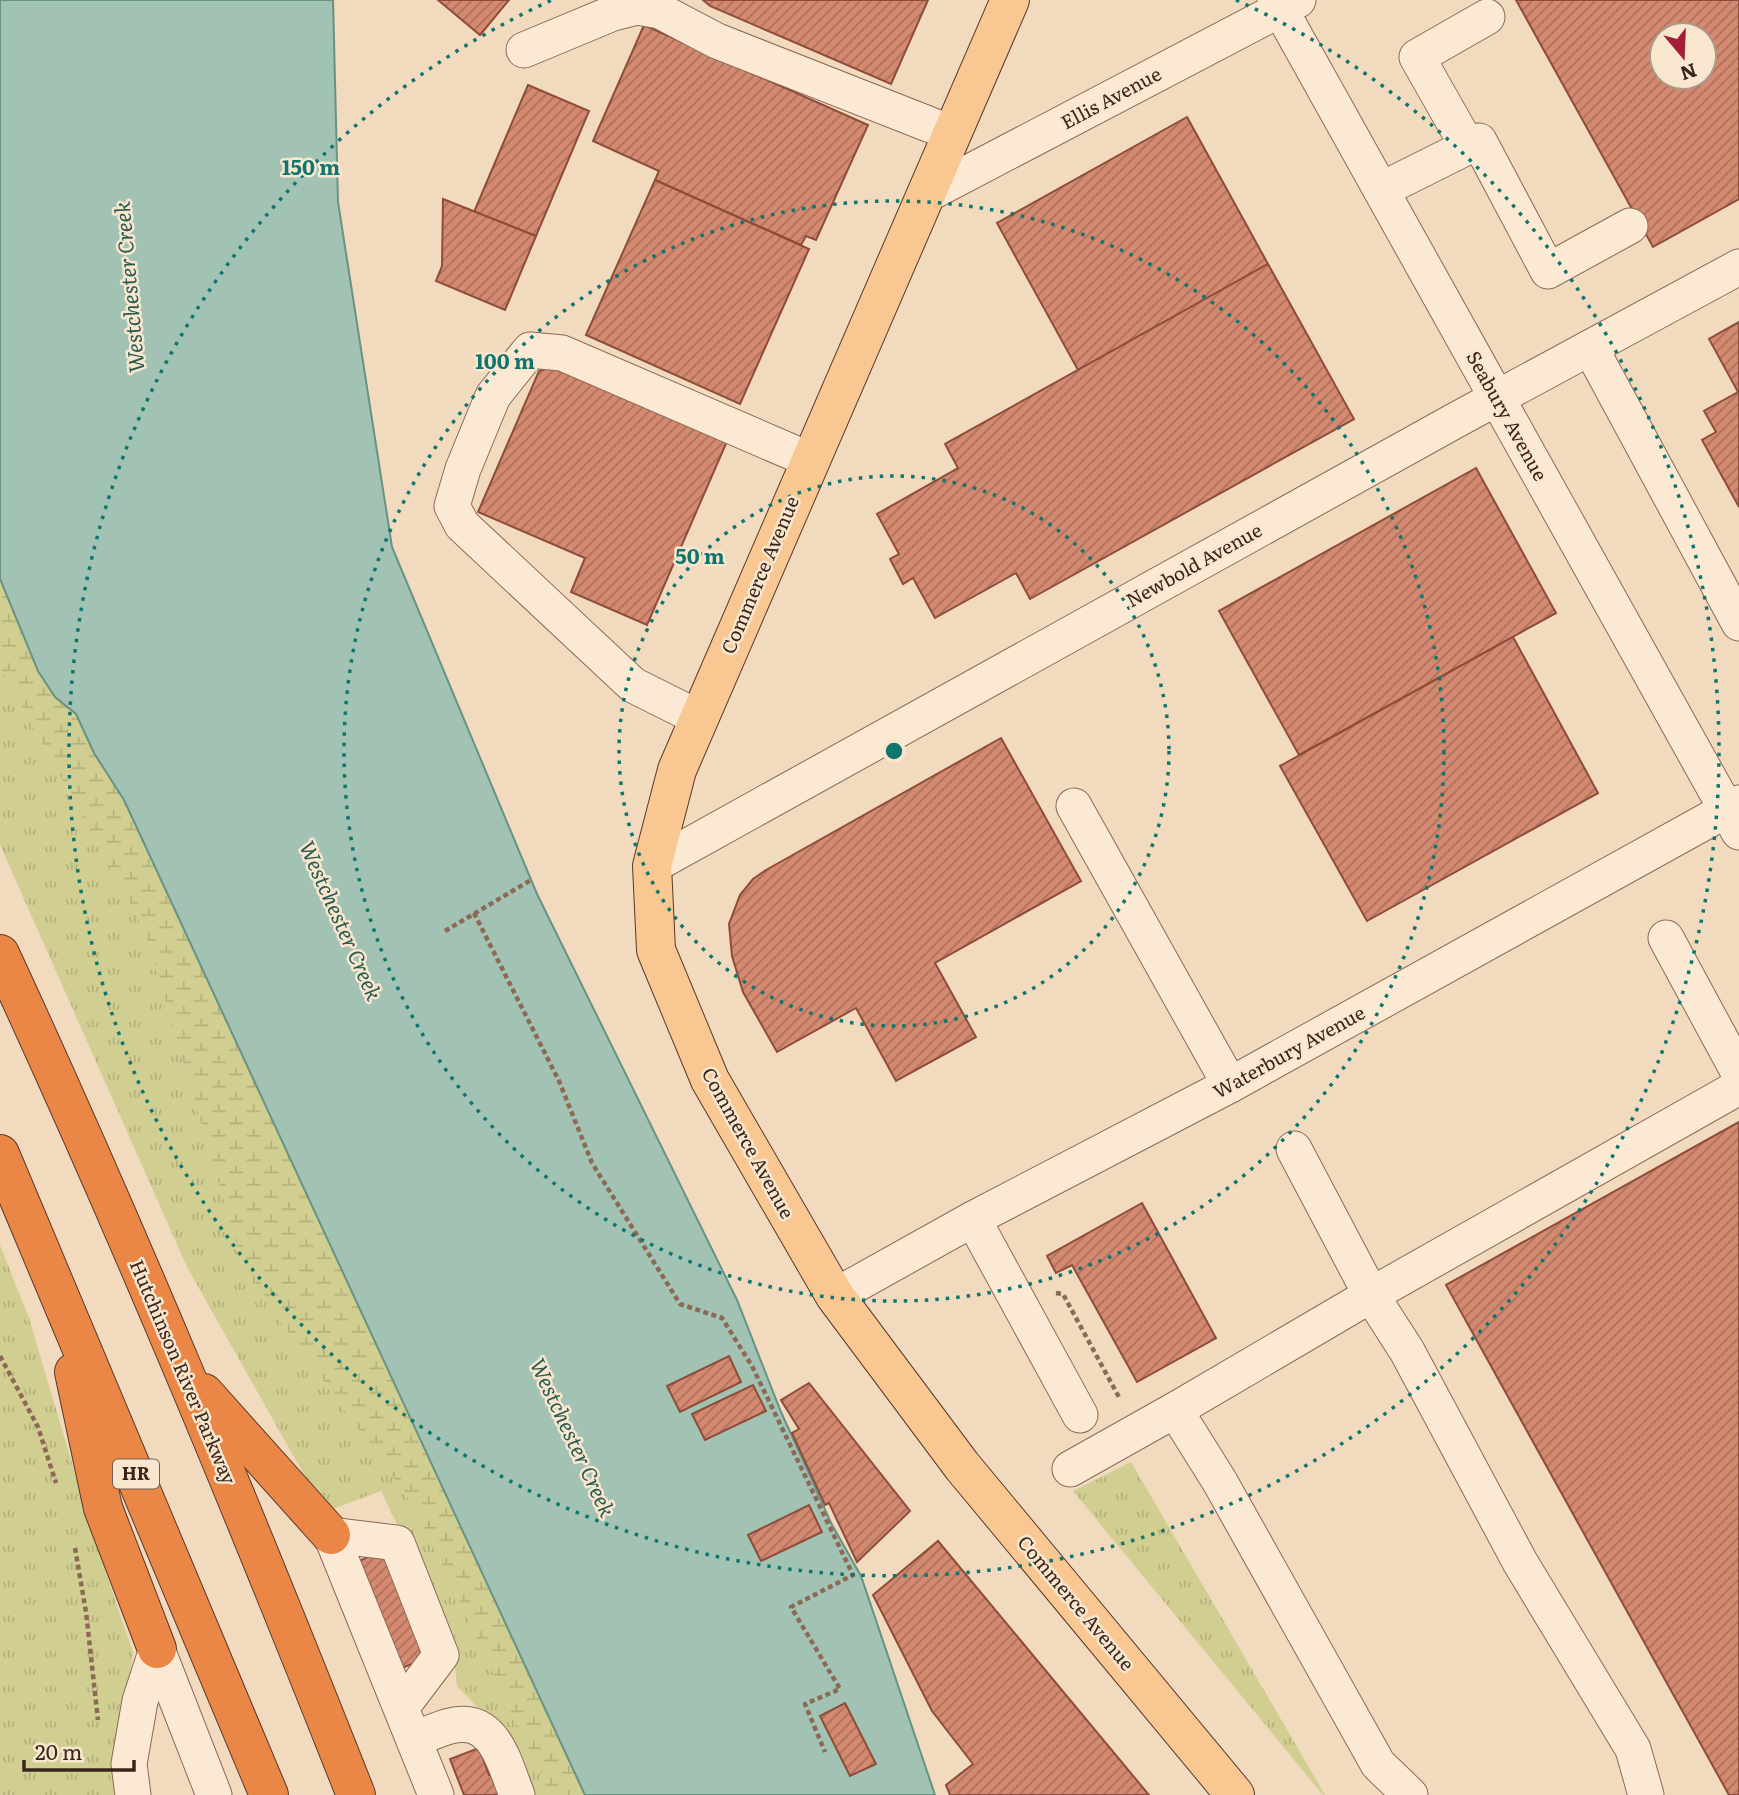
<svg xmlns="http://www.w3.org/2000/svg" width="1739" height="1795" font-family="Literata,serif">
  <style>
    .grass { fill: url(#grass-tufts) }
    .wetland { fill: url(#wetland-marsh) }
    .water { fill: #a2c3b4; stroke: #689281; stroke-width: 2 }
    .building { fill: url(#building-hatch); stroke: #8e4c39; stroke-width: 2; fill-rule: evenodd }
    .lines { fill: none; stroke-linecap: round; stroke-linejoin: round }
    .minor-casing { stroke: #8c6955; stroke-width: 37 }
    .major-casing { stroke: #59382a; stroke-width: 40 }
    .highway-casing { stroke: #59382a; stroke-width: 40 }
    .path { stroke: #8c6955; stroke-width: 4.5; stroke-dasharray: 5 3.5; stroke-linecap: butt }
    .minor { stroke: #fce9d3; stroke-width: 35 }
    .major { stroke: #f9c892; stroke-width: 38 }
    .highway { stroke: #ea8746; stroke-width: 38 }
    .ring { fill: none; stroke: #0f766e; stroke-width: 3.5; stroke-dasharray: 3.5 7 }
    .labels { text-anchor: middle; stroke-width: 5; stroke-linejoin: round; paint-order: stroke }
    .shield { fill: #f9e6cf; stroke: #735f51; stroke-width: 2 }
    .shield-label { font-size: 18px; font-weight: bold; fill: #3a251b }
    .street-label { font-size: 19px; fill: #3a251b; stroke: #f9e6cf }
    .water-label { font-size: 21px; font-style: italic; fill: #295c50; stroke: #f9e6cf }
    .centre { fill: #0f766e; stroke: #f9e6cf; stroke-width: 3.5 }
    .ring-label { font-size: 21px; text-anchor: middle; font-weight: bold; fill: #0f766e; stroke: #f9e6cf; stroke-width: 5; stroke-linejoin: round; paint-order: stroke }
  </style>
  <defs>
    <pattern id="grass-tufts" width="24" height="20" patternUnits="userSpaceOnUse" patternTransform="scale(1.75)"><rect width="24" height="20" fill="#d1ce92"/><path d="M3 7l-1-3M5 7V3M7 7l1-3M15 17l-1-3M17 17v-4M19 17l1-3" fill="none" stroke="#b4b17d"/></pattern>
    <pattern id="wetland-marsh" width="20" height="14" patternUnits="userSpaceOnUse" patternTransform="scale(1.75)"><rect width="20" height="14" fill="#d1ce92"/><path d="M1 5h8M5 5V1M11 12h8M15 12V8" fill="none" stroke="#b4b17d"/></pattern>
    <pattern id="building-hatch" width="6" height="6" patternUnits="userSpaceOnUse" patternTransform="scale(1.75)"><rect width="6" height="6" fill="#d48971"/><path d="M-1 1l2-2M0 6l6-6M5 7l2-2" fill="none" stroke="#ad705c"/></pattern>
  </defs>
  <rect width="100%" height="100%" fill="#f2dabf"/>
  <!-- grass -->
  <g class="grass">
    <path d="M0 667 144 929 245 1272 416 1509 550 1795H527L500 1731 457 1686 452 1638 381 1491 325 1512 187 1267 0 845Z"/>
    <path d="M0 1245 29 1318 95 1541 133 1652 119 1751 117 1795H0Z"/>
    <path d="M1131 1462 1325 1795H1323L1073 1491Z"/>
  </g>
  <!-- wetland -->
  <path class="wetland" d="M0 579 38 671 55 697 76 714 94 753 124 800 585 1795H550L416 1509 245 1272 144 929 0 667Z"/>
  <!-- water -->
  <path class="water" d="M0 0H333L338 202 392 547 537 894 737 1300 781 1412 806 1467 831 1523 861 1576 935 1795H585L124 800 94 753 76 714 55 697 38 671 0 579Z"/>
  <!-- building -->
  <g class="building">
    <path d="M438 0H509L480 35Z"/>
    <path d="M703 0H928L891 84 710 6Z"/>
    <path d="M1516 0H1739V199L1653 247ZM1662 35H1704V77H1662Z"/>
    <path d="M644 25 868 125 816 240 806 236 801 245 655 180 659 171 593 141Z"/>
    <path d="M528 85 589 111 536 236 474 212Z"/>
    <path d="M1187 117 1268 264 1078 370 997 223Z"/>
    <path d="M655 180 809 249 740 404 586 335Z"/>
    <path d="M443 199 536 236 505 310 436 281 442 266Z"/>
    <path d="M1268 264 1354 419 1030 599 1016 573 935 618 913 578 903 584 890 559 899 554 877 514 958 468 945 444Z"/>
    <path d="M1739 322V507L1702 440 1716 432 1704 411 1738 392 1709 339Z"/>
    <path d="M556 365 728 439 647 625 571 592 585 558 478 512 539 371Z"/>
    <path d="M1476 468 1556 613 1299 755 1219 611Z"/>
    <path d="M1513 637 1598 793 1367 921 1280 766Z"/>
    <path d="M1001 738 1081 881 935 963 976 1037 896 1081 856 1008 777 1052 743 992 732 956 729 924 740 895 753 879 766 870Z"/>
    <path d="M1739 1122V1795H1729L1446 1285Z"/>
    <path d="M1142 1203 1216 1338 1137 1382 1072 1265 1056 1273 1047 1256Z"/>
    <path d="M729 1356 741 1382 680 1412 667 1386Z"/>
    <path d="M809 1383 910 1511 857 1562 829 1503 825 1505 792 1433 799 1429 781 1400Z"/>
    <path d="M753 1385 766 1411 705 1440 692 1414Z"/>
    <path d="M809 1505 822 1532 761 1561 748 1535Z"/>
    <path d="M938 1541 1149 1795H950L946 1785 973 1764 932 1711 873 1595Z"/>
    <path d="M389 1547 431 1656 395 1671 355 1563Z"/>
    <path d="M845 1703 876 1764 850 1776 820 1716Z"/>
    <path d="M479 1748 489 1775 498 1772 508 1795H464L450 1759Z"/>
  </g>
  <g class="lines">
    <!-- minor casing -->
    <g class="minor-casing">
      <g id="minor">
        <path d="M1275 0 1739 832"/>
        <path d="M524 50 613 13 637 7 660 11 717 41 951 133"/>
        <path d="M1468 147 1417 57 1487 17"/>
        <path d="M1381 190 1479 141 1548 271 1630 226"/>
        <path d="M924 196 1298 0"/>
        <path d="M1591 349 1739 623"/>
        <path d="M699 718 633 685 462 525 452 506 463 469 493 396 530 350 562 353 810 460"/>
        <path d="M1074 806 1230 1085"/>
        <path d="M652 866 1458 419 1739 267"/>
        <path d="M1666 938 1739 1073"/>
        <path d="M1294 1149 1371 1295 1407 1351 1520 1562 1633 1749 1646 1795"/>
        <path d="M973 1219 1080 1415"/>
        <path d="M835 1296 973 1219 1230 1085 1739 803"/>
        <path d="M1175 1410 1371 1295 1739 1087"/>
        <path d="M1070 1469 1175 1410 1220 1482 1378 1764 1410 1795"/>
        <path d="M157 1649 214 1795"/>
        <path d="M401 1708 441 1655 397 1543 331 1535 436 1795"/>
        <path d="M414 1739C426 1735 438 1729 450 1726 495 1715 504 1763 517 1795"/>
        <path d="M133 1795 129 1764 140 1701 157 1649"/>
      </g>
    </g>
    <!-- major casing -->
    <g class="major-casing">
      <path id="major" d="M1010 0 677 770 652 866 656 950 710 1080 835 1296 962 1466 1235 1795"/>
    </g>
    <!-- highway casing -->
    <g class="highway-casing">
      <g id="highway">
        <path d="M0 954C128 1230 244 1512 356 1795"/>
        <path d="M0 1154 269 1795"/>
        <path d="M74 1372 103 1508 157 1649"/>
        <path d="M204 1393 331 1535"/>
      </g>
    </g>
    <!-- path -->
    <g class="path">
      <path d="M474 913 559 1081 592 1163 680 1304 722 1318 752 1366 853 1575 791 1607 840 1689 805 1704 825 1752"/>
      <path d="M445 931 531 880"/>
      <path d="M1056 1293 1063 1294 1120 1399"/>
      <path d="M0 1356 38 1427 56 1483"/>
      <path d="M75 1548 86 1612 98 1720"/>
    </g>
    <!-- minor -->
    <use href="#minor" class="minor"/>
    <!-- major -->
    <use href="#major" class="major"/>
    <!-- highway -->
    <use href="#highway" class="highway"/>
  </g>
  <!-- distance rings -->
  <g class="ring">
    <circle cx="894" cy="751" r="275"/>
    <circle cx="894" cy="751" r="550"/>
    <path d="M1236 0A825 825 0 1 1 552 0"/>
  </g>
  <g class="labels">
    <!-- shield labels -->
    <rect class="shield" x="113" y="1459.5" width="46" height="29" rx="5"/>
    <g class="shield-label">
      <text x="136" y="1480">HR</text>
    </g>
    <!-- street labels -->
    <g class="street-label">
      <text transform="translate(1111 98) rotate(-28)" y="7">Ellis Avenue</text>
      <text transform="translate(1507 416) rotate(61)" y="7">Seabury Avenue</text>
      <text transform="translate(1194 565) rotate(-29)" y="7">Newbold Avenue</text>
      <text transform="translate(760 575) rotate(-67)" y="7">Commerce Avenue</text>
      <text transform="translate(1289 1052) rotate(-29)" y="7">Waterbury Avenue</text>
      <text transform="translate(748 1143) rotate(61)" y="7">Commerce Avenue</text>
      <text transform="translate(183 1372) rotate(67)" y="7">Hutchinson River Parkway</text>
      <text transform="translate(1076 1603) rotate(50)" y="7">Commerce Avenue</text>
    </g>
    <!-- water labels -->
    <g class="water-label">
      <text transform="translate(130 287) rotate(-95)" y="7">Westchester Creek</text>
      <text transform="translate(340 921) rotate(66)" y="7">Westchester Creek</text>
      <text transform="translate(572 1438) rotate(65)" y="7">Westchester Creek</text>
    </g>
  </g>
  <circle cx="894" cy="751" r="10" class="centre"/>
  <g class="ring-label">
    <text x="311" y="175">150 m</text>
    <text x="505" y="369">100 m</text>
    <text x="700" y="564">50 m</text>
  </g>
  <!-- north arrow -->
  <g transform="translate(1683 56) rotate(161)"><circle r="33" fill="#f9e6cf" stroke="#ad9987" stroke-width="2"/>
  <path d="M0-5L12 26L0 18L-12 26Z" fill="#a11f36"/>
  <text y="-10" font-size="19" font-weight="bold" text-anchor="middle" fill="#3a251b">N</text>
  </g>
  <!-- scale -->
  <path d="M24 1760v10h110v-10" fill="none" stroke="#3a251b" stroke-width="3.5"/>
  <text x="35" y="1760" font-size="21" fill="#3a251b" stroke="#f9e6cf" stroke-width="5" paint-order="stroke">20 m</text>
</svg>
